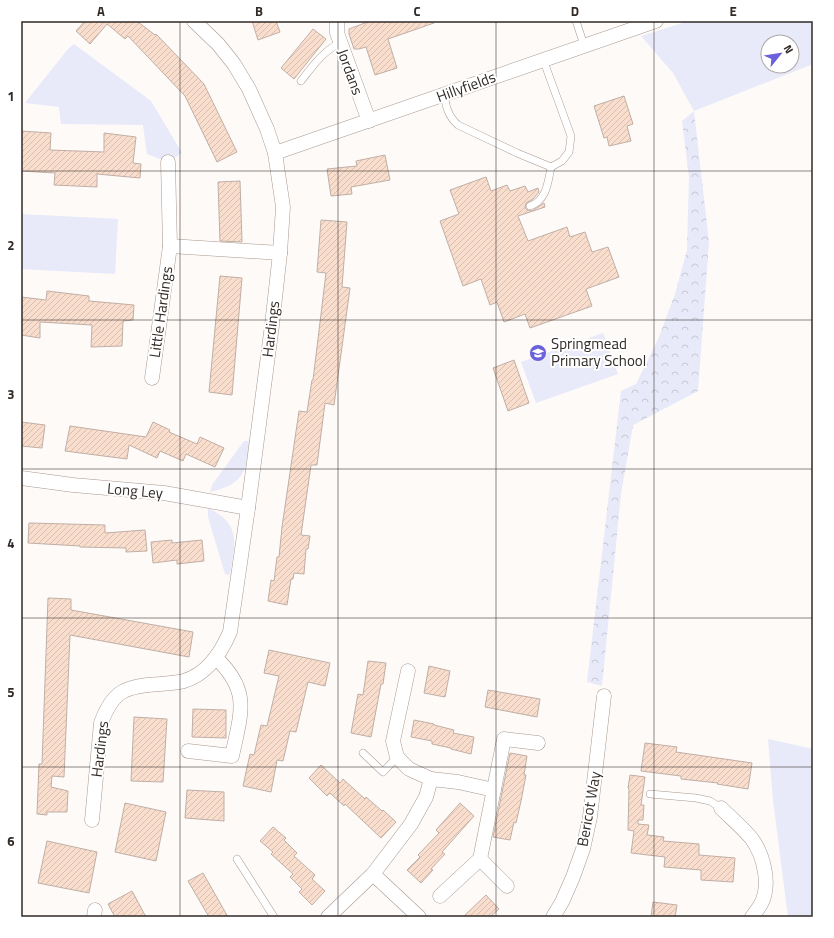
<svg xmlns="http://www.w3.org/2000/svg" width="834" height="938" font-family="'Titillium Web',sans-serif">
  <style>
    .green { fill: #e8e9f9; fill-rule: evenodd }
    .forest { fill: url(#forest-crowns) }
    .building { fill: url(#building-hatch); stroke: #c1afa5 }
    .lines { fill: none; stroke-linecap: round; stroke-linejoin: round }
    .service-casing { stroke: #a9988f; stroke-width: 8 }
    .minor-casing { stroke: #a9988f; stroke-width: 15 }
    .service { stroke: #fff; stroke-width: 7 }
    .minor { stroke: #fff; stroke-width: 14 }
    .grid { fill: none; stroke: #312a26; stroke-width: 1; stroke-opacity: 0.55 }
    .labels { text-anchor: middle; stroke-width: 4; stroke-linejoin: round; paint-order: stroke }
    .street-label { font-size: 15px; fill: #312a26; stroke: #fff }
    .poi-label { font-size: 15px; fill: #312a26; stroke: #fff; text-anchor: start }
    .neatline { fill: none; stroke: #312a26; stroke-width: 1.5 }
    .grid-label { font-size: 13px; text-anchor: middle; font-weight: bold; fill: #312a26 }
  </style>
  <defs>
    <pattern id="forest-crowns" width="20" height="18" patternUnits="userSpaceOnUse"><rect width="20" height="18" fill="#e8e9f9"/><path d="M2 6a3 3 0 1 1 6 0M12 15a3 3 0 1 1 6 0" fill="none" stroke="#c7c8d5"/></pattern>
    <pattern id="building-hatch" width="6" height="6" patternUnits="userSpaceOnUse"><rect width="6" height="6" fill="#f9dece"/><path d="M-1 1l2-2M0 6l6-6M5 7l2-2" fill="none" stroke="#d6bfb1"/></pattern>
  </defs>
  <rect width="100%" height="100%" fill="#fdfaf8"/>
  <!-- green -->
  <g class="green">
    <path d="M689 21H813V64L694 111 673 73 641 36ZM768 42H792V66H768Z"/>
    <path d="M74 44 151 101 182 153 168 162 147 154 143 125 61 124 59 107 25 103 68 49Z"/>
    <path d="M21 214 118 219 115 274 21 269Z"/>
    <path d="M603 333 618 374 536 403 521 362Z"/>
    <path d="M244 441H251C245 473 244 484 210 492L212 485Z"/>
    <path d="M208 508C242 524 235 544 230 575L225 574 208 517Z"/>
    <path d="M768 739 813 749V917H788L773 800Z"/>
  </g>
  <!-- forest -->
  <path class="forest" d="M694 111 709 242 698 391 633 425 621 494 602 686 587 682 621 391 636 384 659 337 675 294 687 250 689 177 682 121Z"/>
  <!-- building -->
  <g class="building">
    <path d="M85 21H139L138 22 155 35 156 34 204 84 237 152 217 162 185 96 128 36 125 39 107 24 90 44 76 31Z"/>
    <path d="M252 21H276L280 32 258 40Z"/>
    <path d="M370 21H434V23L388 39 397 68 375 75 366 47 359 49H354L349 34V29Z"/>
    <path d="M313 29 326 39 294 79 281 68Z"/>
    <path d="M624 96 633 124 627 126 631 141 609 146 607 137 604 138 594 106Z"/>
    <path d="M21 131 51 133 50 150 104 152V133L136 137 133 163 141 164 140 178 97 174V187L54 185 55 173 21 171Z"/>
    <path d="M385 155 390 180 351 187 352 194 331 196 327 169 357 166 356 161Z"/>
    <path d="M486 177 491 191 507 185 510 191 525 186 528 192 538 188 539 192 533 199 526 203 525 208 528 210 532 211 544 203 545 207 518 216 528 241 567 227 570 237 585 232 592 252 608 247 619 277 586 289 592 306 530 328 525 314 504 322 497 302 490 305 481 279 463 286 440 221 459 214 450 190Z"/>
    <path d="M240 181 242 242 220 241 218 182Z"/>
    <path d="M321 220 347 222 342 287 350 288 334 405 325 403 317 465H311L301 535 310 536 308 549H306L304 574 294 573 293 579H291L287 605 268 601 271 580 274 581 277 557H279L282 527 299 411 307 412 312 380H313L326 273 317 272Z"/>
    <path d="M220 276 242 278 232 395 209 392Z"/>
    <path d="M47 291 89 296V301L134 305 133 320 123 321 122 346 91 347 92 325 40 322V338L21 335V297L46 300Z"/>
    <path d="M514 360 529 403 508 411 493 368Z"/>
    <path d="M21 422 45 425 42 448 21 446Z"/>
    <path d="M153 422 170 430 169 432 197 444 200 437 224 448 215 467 186 454 183 461 160 451 157 458 129 445 127 459 65 451 70 426 146 437Z"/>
    <path d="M29 523 105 525V533L145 530 147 551 126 552V548L80 547V546L28 543Z"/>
    <path d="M172 540V543L202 540 204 561 177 564V560L153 563 151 542Z"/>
    <path d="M48 598 71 599V610L193 632 189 657 70 635 64 777 52 776 51 787 68 791 67 812H47V815L37 814 39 764H42Z"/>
    <path d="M269 650 330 663 325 686 308 682 296 732 290 731 283 761 277 760 271 792 243 786 250 754 254 755 261 725 267 726 279 676 264 673Z"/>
    <path d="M368 661 386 663 383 684H381L371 737 351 733 358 694 363 695Z"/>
    <path d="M429 666 450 671 445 697 424 693Z"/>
    <path d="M488 690 540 699 537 717 485 707Z"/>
    <path d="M193 709 226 710V738L192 737Z"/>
    <path d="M134 717 167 719 163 782 131 781Z"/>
    <path d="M414 720 434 724V725L454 730 453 733 474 737 471 754 451 749V748L432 744V741L411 737Z"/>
    <path d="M645 743 677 747 676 752 752 763 748 789 717 784 718 783 681 779V776L641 771Z"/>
    <path d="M510 753 527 756 524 775H526L521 801 516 823 514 822 510 840 493 837Z"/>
    <path d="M321 765 340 783 343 779 365 799 366 797 382 811 383 810 396 822 381 838 345 804 344 806 330 793 327 796 309 778Z"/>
    <path d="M630 775 645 777 641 805H644L643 820H638V824L649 825 647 835 664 837 663 841 699 844V855L735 858 733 882 701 880V870L664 867 665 857 631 853 634 831 628 830 629 789 628 788Z"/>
    <path d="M187 790 224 792V821L185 818Z"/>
    <path d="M125 803 166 812 156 861 115 852Z"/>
    <path d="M460 803 474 816 442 852 445 854 431 869 433 870 421 883 407 870 420 857 418 855 439 833 436 830Z"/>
    <path d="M273 827 286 838 284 840 297 853 294 856 315 875 312 879 325 891 312 905 299 892 302 889 290 877 293 874 271 854 273 852 260 841Z"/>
    <path d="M47 841 97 852 89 893 38 883Z"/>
    <path d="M203 873 228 917H209L188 881Z"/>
    <path d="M132 891 146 917H115L108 904Z"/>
    <path d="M486 895 499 909 490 917H463Z"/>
    <path d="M653 902 677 905 675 917H651Z"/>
  </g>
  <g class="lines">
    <!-- service casing -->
    <g class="service-casing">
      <g id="service">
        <path d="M576 21 584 45"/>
        <path d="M301 81C312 67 323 51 340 43"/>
        <path d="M444 94C446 107 448 116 458 125L517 153 551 167 562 161 569 152 571 136 543 59"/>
        <path d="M530 206C547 200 548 182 551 167"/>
        <path d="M363 753 383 772 397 757"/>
        <path d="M650 794 696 798 710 801 721 808"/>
        <path d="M237 859 274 917"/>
      </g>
    </g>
    <!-- minor casing -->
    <g class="minor-casing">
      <g id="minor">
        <path d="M337 21V33L369 121"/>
        <path d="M275 153 656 21"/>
        <path d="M170 246 280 253"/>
        <path d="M152 378 170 246 168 162"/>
        <path d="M21 478 73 485 164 493 248 508"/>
        <path d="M408 671 393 741 397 757 409 769 431 779 458 782 494 790"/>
        <path d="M188 751 232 756C241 713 251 691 216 658"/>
        <path d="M721 808C731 818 743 828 752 839 764 856 771 885 761 904 758 909 755 913 752 917"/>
        <path d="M92 820 101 723C113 690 126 686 160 684 168 683 177 683 184 681 207 674 221 653 230 632L248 508 272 325 280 253 283 207 275 153 267 129 249 89 234 64 218 44 194 21"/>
        <path d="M480 859 507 886"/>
        <path d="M373 874 419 917"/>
        <path d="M440 896 480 859 504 739 538 743"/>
        <path d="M94 917 95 910"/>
        <path d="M328 917 373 874 411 824 426 797 431 779"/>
        <path d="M553 917 562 902 573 877 583 849 590 817 604 696"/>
      </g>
    </g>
    <!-- service -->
    <use href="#service" class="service"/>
    <!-- minor -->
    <use href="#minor" class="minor"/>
  </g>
  <!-- grid -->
  <path class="grid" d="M180 21V917M338 21V917M496 21V917M654 21V917M21 171H813M21 320H813M21 469H813M21 618H813M21 767H813"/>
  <!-- icons -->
  <defs>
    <g id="school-disc" transform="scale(0.9)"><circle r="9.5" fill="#6b61db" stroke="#fff"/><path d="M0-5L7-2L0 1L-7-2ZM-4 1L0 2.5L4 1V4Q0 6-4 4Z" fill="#fff"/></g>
  </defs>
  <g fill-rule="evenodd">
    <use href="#school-disc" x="538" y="353"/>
  </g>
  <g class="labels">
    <!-- street labels -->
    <g class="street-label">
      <text transform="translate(350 72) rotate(70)" y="5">Jordans</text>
      <text transform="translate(466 87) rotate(-20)" y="5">Hillyfields</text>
      <text transform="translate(161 312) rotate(-82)" y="5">Little Hardings</text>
      <text transform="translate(271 329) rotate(-83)" y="5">Hardings</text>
      <text transform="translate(135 491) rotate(5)" y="5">Long Ley</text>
      <text transform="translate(100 749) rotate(-83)" y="5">Hardings</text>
      <text transform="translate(589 809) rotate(-80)" y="5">Bericot Way</text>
    </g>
    <!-- poi labels -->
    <g class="poi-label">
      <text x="551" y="349">Springmead<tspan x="551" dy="17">Primary School</tspan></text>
    </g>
  </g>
  <!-- border -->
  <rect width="834" height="938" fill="none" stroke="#ffffff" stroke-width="44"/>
  <!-- north arrow -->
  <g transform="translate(780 54) rotate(60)"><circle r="19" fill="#ffffff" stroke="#adaaa8"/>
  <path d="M0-3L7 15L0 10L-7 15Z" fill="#6b61db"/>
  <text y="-6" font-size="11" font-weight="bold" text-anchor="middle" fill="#312a26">N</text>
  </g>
  <rect x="22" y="22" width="790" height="894" class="neatline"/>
  <g class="grid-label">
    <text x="101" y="16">A</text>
    <text x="259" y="16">B</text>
    <text x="417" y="16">C</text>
    <text x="575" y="16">D</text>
    <text x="733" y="16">E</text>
    <text x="11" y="101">1</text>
    <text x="11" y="250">2</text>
    <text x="11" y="399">3</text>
    <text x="11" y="548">4</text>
    <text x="11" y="697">5</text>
    <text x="11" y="846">6</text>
  </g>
</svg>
